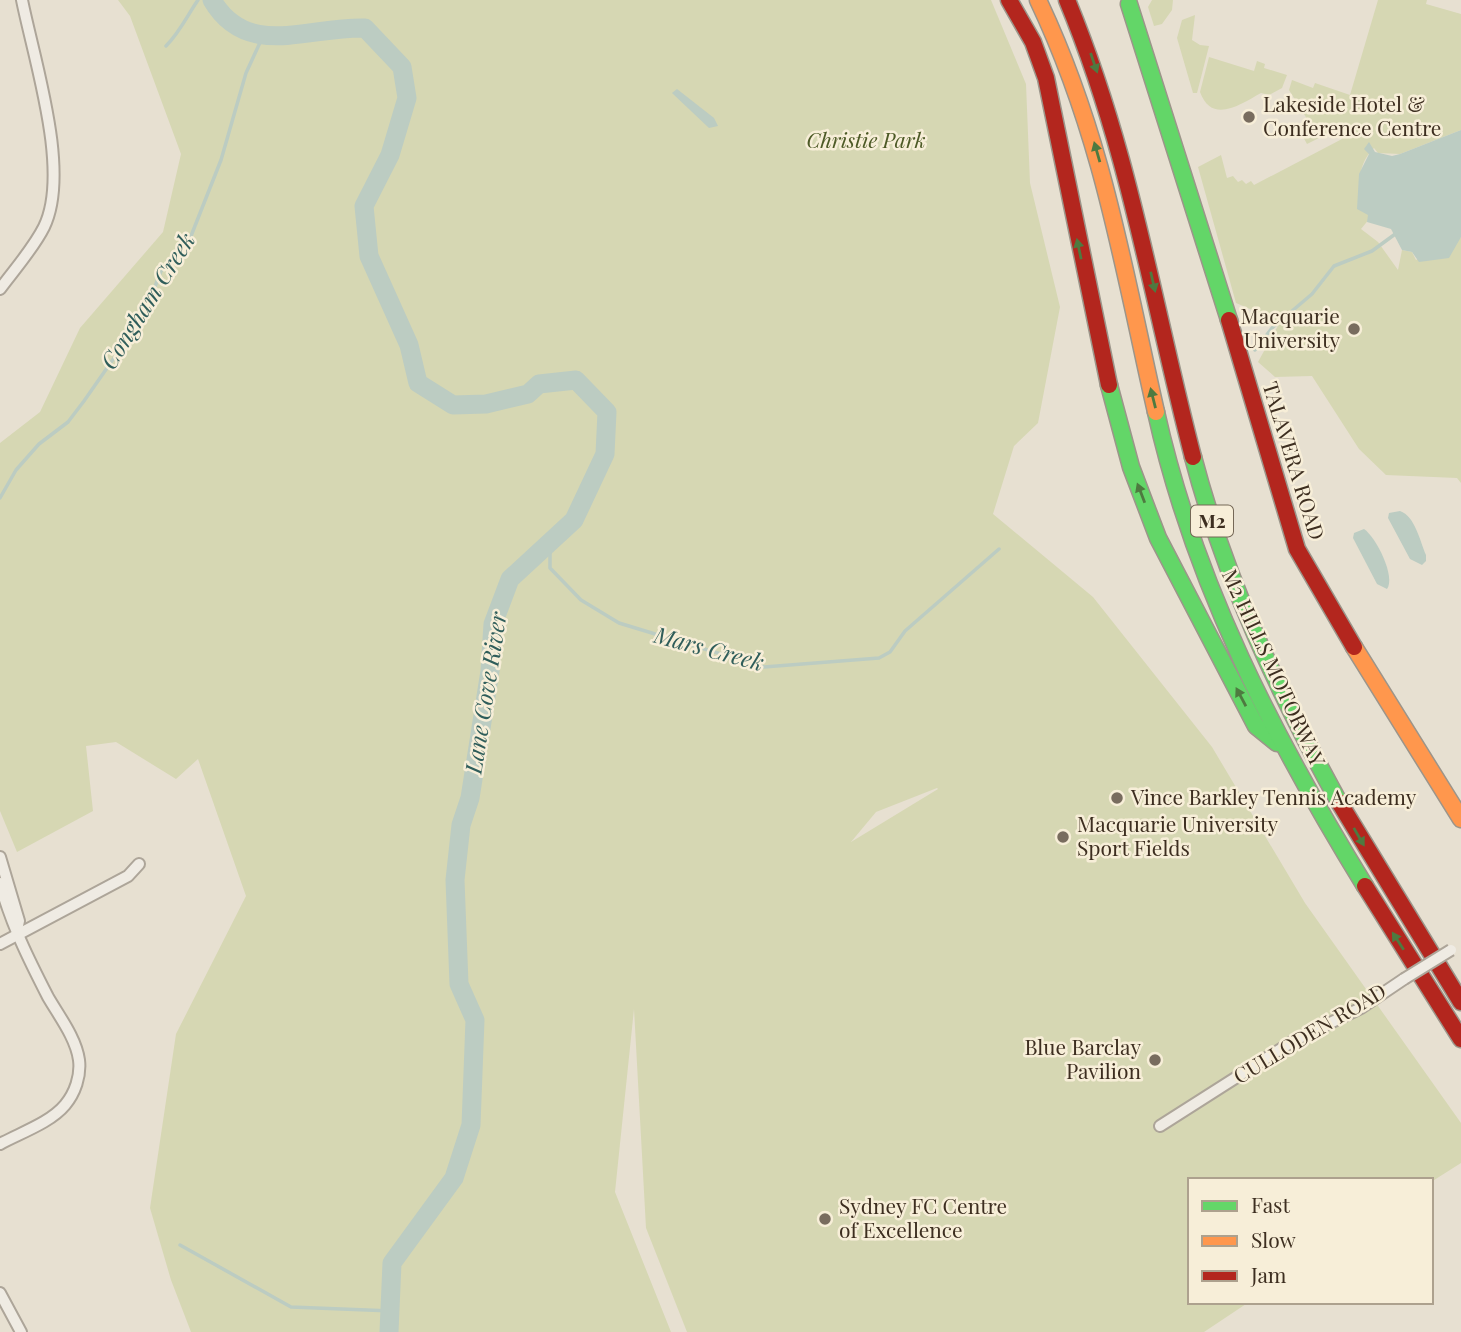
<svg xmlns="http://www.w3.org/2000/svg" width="1461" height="1332" font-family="'Playfair Display',serif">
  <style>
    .green { fill: #d6d7b3; fill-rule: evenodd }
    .water { fill: #bcccc2 }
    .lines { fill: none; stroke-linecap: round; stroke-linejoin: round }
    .stream { stroke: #bcccc2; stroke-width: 3.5 }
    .river { stroke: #bcccc2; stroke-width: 19 }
    .street-casing { stroke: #ada599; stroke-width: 14 }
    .fast-casing { stroke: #9c958a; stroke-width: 19 }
    .slow-casing { stroke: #9c958a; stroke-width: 19 }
    .jam-casing { stroke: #9c958a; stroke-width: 19 }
    .street { stroke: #efebe3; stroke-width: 10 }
    .fast { stroke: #63d668; stroke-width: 16 }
    .slow { stroke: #ff974d; stroke-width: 16 }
    .jam { stroke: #b3261e; stroke-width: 16 }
    .street-bridge-casing { stroke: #ada599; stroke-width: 14; stroke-linecap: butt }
    .street-bridge { stroke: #efebe3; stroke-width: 10 }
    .oneway { fill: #4e7a40 }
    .poi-dot { fill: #786c5e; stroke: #f7eed8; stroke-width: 2.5 }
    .labels { text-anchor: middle; stroke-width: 5; stroke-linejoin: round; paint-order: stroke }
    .shield { fill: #f7eed8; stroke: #756857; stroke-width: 2 }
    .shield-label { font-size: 19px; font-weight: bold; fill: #3d2e20 }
    .poi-label { font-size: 21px; fill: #3d2e20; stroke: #f7eed8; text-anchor: start }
    .park-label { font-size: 21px; font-style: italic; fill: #4d5a26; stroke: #f7eed8 }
    .street-label { font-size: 21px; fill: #3d2e20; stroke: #f7eed8 }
    .water-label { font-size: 23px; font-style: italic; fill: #2f5d5a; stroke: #f7eed8 }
  </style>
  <rect width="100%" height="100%" fill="#e7e0d1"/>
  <!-- green -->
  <g class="green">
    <path d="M118 0H991L1026 84 1030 183 1060 307 1038 423 1014 446 993 514 1093 597 1212 747 1305 903 1461 1123V1163L1431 1182 1190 1180V1302H1249L1204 1332H687L646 1228 634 1009 615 1192 671 1332H191L171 1280 150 1208 176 1034 246 896 198 759 176 779 116 742 86 746 93 811 17 852 0 811V443L40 412 80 328 163 232 181 154 130 16ZM937 788 938 789 851 842 876 812Z"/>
    <path d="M1152 0H1173L1172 10 1162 24 1154 26 1148 7Z"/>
    <path d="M1378 0H1427L1426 4 1461 14V130L1400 154 1378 153 1374 148C1354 167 1358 195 1370 218L1361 229 1378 242 1398 270 1402 250 1412 252 1416 260 1461 237V483L1457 478 1386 475 1359 449 1312 376 1275 377 1258 362 1280 322 1236 303 1198 167 1221 155 1227 178 1233 176 1238 182 1242 180 1246 184 1251 181 1254 185 1342 139 1337 129 1307 144 1301 133 1312 127 1289 90 1292 80 1313 88 1315 83 1350 95Z"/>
    <path d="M1195 15 1192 40 1200 45 1209 46 1197 93H1193L1177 38 1182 20Z"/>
    <path d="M1209 57 1254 71 1257 61 1265 64 1264 68 1287 75 1282 88 1269 95 1261 93C1241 104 1212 125 1200 92Z"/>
  </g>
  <!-- water -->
  <g class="water">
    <path d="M677 89 714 118 718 126 709 128 672 93Z"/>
    <path d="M1461 130V237L1449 258 1419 262 1412 252 1402 250 1391 229 1367 222 1368 215 1357 209 1359 174 1369 154 1364 149 1369 142 1375 152 1392 156 1400 154Z"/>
    <path d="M1400 511C1415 516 1420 541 1426 555V561L1422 565 1410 559 1388 518 1389 513Z"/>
    <path d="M1364 529C1376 537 1396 577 1387 589L1377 584 1353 538 1354 533Z"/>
  </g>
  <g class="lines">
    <!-- stream -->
    <g class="stream">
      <path d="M166 46C180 32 187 16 198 0"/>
      <path d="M1255 350 1272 328 1312 294 1334 266 1372 251 1398 232"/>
      <path d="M0 498 16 470 39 444 68 422 84 401 144 315 161 271 191 236 221 160 246 73 263 36"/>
      <path d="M550 542V568L581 600 619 623 764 667 879 658 890 652 905 631 999 549"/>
      <path d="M180 1245 291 1307 392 1311"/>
    </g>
    <!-- river -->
    <path class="river" d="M212 0C247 60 309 26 365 28L402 67 407 98 390 155 364 206 369 256 409 345 418 383 453 405 486 404 528 394 539 384 576 380 607 412 605 454 574 520 510 579 493 624 490 671 470 798 461 825 455 880 459 984 475 1020 471 1125 454 1178 392 1263 389 1332"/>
    <!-- street casing -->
    <g class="street-casing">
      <g id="street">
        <path d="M0 289C14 270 33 249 44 227 71 172 34 60 22 0"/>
        <path d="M0 857 19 921 17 930"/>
        <path d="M0 883C11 924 29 960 48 997 59 1016 76 1038 79 1060 81 1076 75 1093 65 1105 50 1123 20 1133 0 1144"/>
        <path d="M0 944 128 876 139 864"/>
        <path d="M1160 1126 1295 1040 1361 1008 1404 979"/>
        <path d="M0 1293 21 1332"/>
      </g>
    </g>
    <!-- fast casing -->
    <g class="fast-casing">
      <g id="fast">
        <path d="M1129 4 1229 320"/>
        <path d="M1109 385 1131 467 1158 538 1256 726 1277 743"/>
        <path d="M1156 412C1194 583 1274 738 1365 886"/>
        <path d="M1193 457C1225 579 1278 692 1339 802"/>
      </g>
    </g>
    <!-- slow casing -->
    <g class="slow-casing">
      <g id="slow">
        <path d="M1038 0C1103 137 1123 267 1156 412"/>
        <path d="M1354 647 1461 819"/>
      </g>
    </g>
    <!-- jam casing -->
    <g class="jam-casing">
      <g id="jam">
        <path d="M1009 0 1033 42 1046 78 1109 385"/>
        <path d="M1067 0C1130 152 1152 300 1193 457"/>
        <path d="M1229 320 1297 549 1354 647"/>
        <path d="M1339 802 1461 1002"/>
        <path d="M1365 886 1461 1039"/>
      </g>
    </g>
    <!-- street -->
    <use href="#street" class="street"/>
    <!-- fast -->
    <use href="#fast" class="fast"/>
    <!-- slow -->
    <use href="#slow" class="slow"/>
    <!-- jam -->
    <use href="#jam" class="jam"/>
    <!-- street-bridge casing -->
    <g class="street-bridge-casing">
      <path id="street-bridge" d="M1404 979 1451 950"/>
    </g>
    <!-- street-bridge -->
    <use href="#street-bridge" class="street-bridge"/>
  </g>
  <!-- one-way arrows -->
  <defs><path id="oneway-solid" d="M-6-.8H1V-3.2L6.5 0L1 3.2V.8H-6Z" transform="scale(1.75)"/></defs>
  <g class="oneway">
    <use href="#oneway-solid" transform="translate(1094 63) rotate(71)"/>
    <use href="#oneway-solid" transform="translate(1097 152) rotate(-106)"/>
    <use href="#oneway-solid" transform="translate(1079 249) rotate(-102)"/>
    <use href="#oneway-solid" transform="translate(1153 282) rotate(77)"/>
    <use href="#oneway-solid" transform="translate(1153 398) rotate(-104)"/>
    <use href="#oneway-solid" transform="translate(1141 493) rotate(-111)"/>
    <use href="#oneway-solid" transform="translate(1241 697) rotate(-118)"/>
    <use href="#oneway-solid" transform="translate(1359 837) rotate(60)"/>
    <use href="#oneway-solid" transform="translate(1398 941) rotate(-123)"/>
  </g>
  <!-- markers -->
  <g class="poi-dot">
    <circle cx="1249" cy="117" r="7"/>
    <circle cx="1354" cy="329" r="7"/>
    <circle cx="1117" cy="798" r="7"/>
    <circle cx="1063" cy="837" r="7"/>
    <circle cx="1155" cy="1060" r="7"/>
    <circle cx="825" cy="1219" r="7"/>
  </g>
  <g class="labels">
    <!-- shield labels -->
    <rect class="shield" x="1191" y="505.5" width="42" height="31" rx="5"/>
    <g class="shield-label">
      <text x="1212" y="528">M2</text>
    </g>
    <!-- poi labels -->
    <g class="poi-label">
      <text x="1263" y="112">Lakeside Hotel &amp;<tspan x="1263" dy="24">Conference Centre</tspan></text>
      <text x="1340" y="324" text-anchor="end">Macquarie<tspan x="1340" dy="24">University</tspan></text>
      <text x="1131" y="805">Vince Barkley Tennis Academy</text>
      <text x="1077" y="832">Macquarie University<tspan x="1077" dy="24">Sport Fields</tspan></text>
      <text x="1141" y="1055" text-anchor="end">Blue Barclay<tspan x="1141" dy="24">Pavilion</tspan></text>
      <text x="839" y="1214">Sydney FC Centre<tspan x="839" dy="24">of Excellence</tspan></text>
    </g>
    <!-- park labels -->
    <g class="park-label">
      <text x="866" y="148">Christie Park</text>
    </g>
    <!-- street labels -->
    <g class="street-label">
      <text transform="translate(1293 461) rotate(73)" y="7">TALAVERA ROAD</text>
      <text transform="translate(1273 668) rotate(65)" y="7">M2 HILLS MOTORWAY</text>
      <text transform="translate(1310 1034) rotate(-31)" y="7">CULLODEN ROAD</text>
    </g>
    <!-- water labels -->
    <g class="water-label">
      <text transform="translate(148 301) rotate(-58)" y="8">Congham Creek</text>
      <text transform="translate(709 649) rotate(15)" y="8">Mars Creek</text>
      <text transform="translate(486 693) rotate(-81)" y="8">Lane Cove River</text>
    </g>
  </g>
  <!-- legend -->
  <rect x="1188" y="1178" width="245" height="126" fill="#f7eed8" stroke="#ada18e" stroke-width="2"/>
  <rect x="1202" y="1201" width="35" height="10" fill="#63d668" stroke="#ada18e" stroke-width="2"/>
  <text x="1251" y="1213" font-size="21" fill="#3d2e20">Fast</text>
  <rect x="1202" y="1236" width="35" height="10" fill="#ff974d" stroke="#ada18e" stroke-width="2"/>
  <text x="1251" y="1248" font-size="21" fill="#3d2e20">Slow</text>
  <rect x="1202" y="1271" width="35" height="10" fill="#b3261e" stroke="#ada18e" stroke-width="2"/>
  <text x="1251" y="1283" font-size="21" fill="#3d2e20">Jam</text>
</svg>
